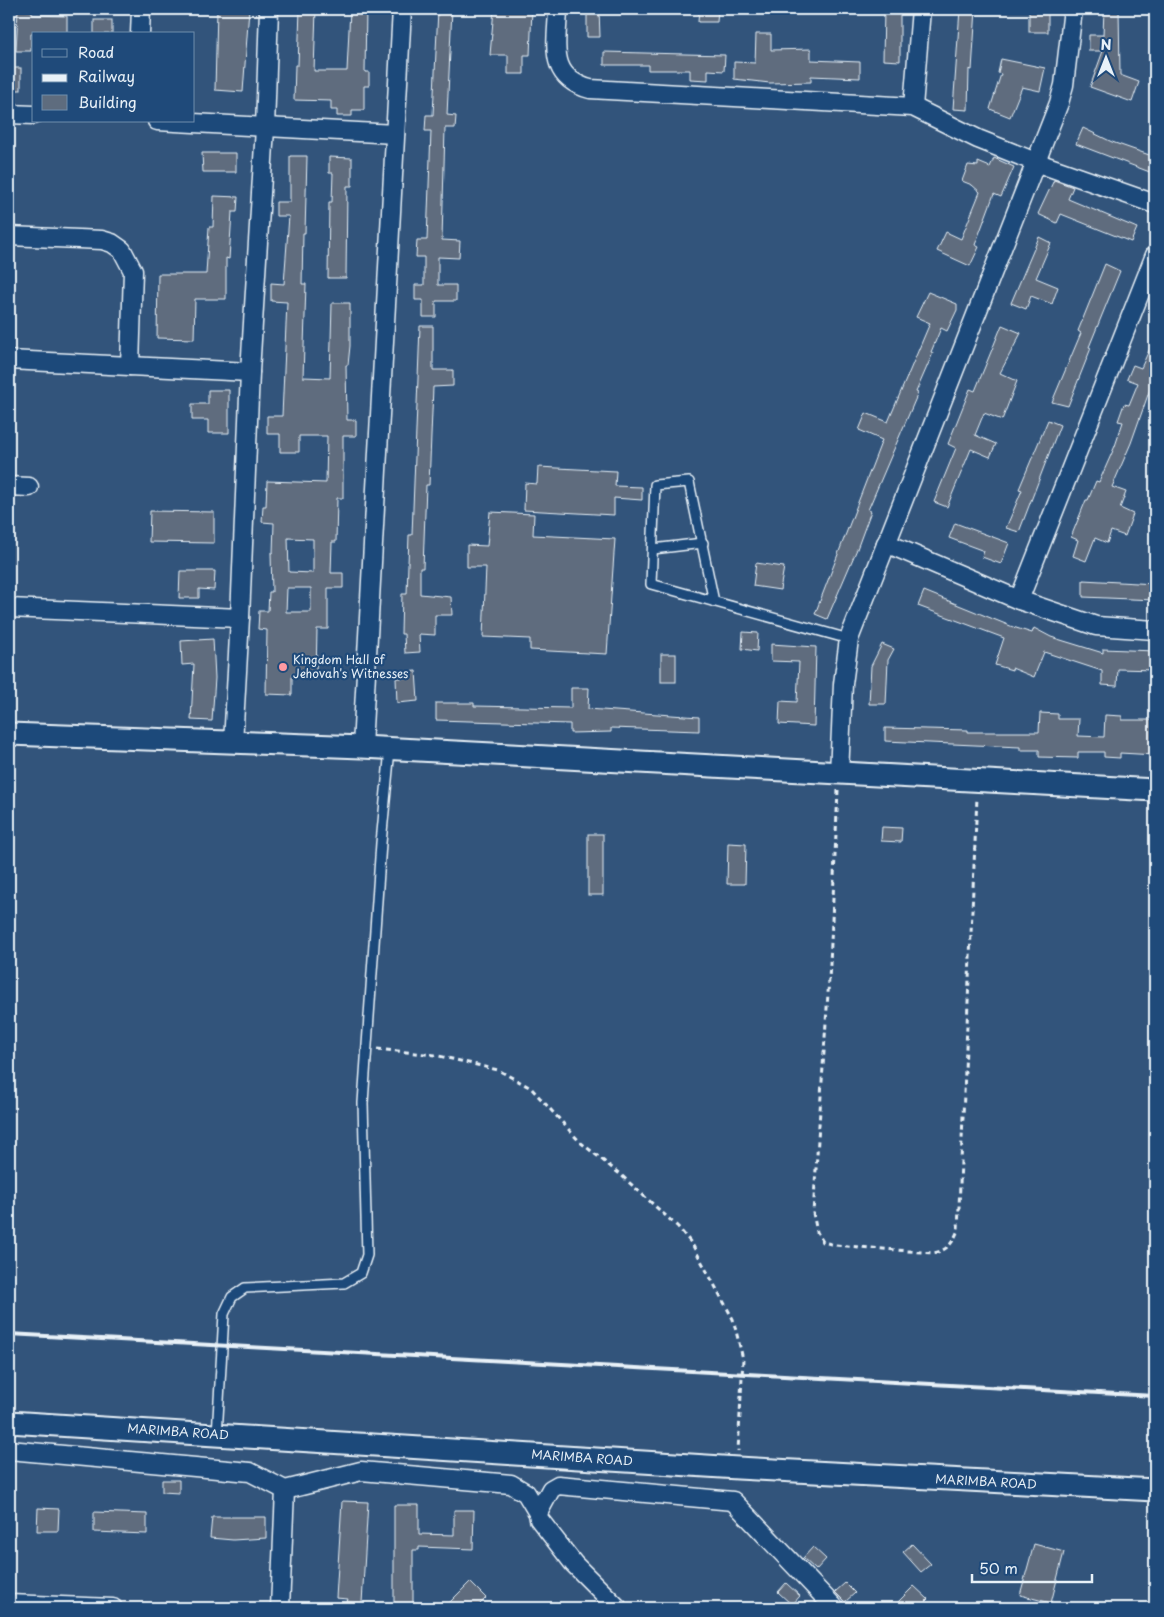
<svg xmlns="http://www.w3.org/2000/svg" width="1164" height="1617" font-family="'Playpen Sans',sans-serif">
  <style>
    .building { fill: #5e6c7e; stroke: #e8f1f8; fill-rule: evenodd }
    .lines { fill: none; stroke-linecap: round; stroke-linejoin: round }
    .service-casing { stroke: #e8f1f8; stroke-width: 12 }
    .minor-casing { stroke: #e8f1f8; stroke-width: 21 }
    .tertiary-casing { stroke: #e8f1f8; stroke-width: 25 }
    .path { stroke: #e8f1f8; stroke-width: 3; stroke-dasharray: 5 4; stroke-linecap: butt }
    .service { stroke: #1f4a7a; stroke-width: 9 }
    .minor { stroke: #1f4a7a; stroke-width: 18 }
    .tertiary { stroke: #1f4a7a; stroke-width: 21 }
    .rail { stroke: #e8f1f8; stroke-width: 4 }
    .poi-dot { fill: #ff9aa2; stroke: #1f4a7a; stroke-width: 2 }
    .labels { text-anchor: middle; stroke-width: 4.5; stroke-linejoin: round; paint-order: stroke }
    .poi-label { font-size: 12px; fill: #e8f1f8; stroke: #1f4a7a; text-anchor: start }
    .street-label { font-size: 12px; fill: #e8f1f8; stroke: #1f4a7a }
  </style>
  <rect width="100%" height="100%" fill="#32547b"/>
  <filter id="ink" filterUnits="userSpaceOnUse"><feTurbulence type="fractalNoise" baseFrequency=".02" numOctaves="2"/><feDisplacementMap in="SourceGraphic" scale="10" xChannelSelector="R" yChannelSelector="G"/><feConvolveMatrix kernelMatrix="1 2 1 2 8 2 1 2 1" color-interpolation-filters="sRGB"/></filter>
  <g filter="url(#ink)">
    <!-- building -->
    <g class="building">
      <path d="M217 9H249L243 92 215 90Z"/>
      <path d="M300 9H316L314 71H347L350 9H366L365 72H369V86H364V110H352V116H337V110H331V101L294 100 295 65H298Z"/>
      <path d="M438 9H452L447 115 456 116 455 128H445L442 240 460 241 459 258 438 257V285H456V301H436V317H423V300H415V285H424V257H416L417 240H427L431 131H425L426 115H433Z"/>
      <path d="M494 9H532L530 55H524V74H508V55H490Z"/>
      <path d="M587 9H599L600 37H587Z"/>
      <path d="M699 9H718L717 22H698Z"/>
      <path d="M884 9H900V61L883 60Z"/>
      <path d="M960 9H976L972 70 969 69 968 110 953 109Z"/>
      <rect x="1029" y="9" width="19" height="23"/>
      <path d="M1104 9H1119L1120 75 1139 82 1132 102 1090 87 1103 51H1089V35H1103Z"/>
      <path d="M18 10 32 11V15L67 16V34H31V51H16Z"/>
      <rect x="94" y="20" width="18" height="14"/>
      <path d="M756 34H771V50L811 49V60L860 62V78L811 76V82L770 83 734 79V62L755 63Z"/>
      <path d="M604 52 725 55 724 71 708 70V80L690 79V70H648V65H604Z"/>
      <path d="M1001 59 1045 68 1040 91 1022 87 1010 117 990 109 1001 74 998 73Z"/>
      <rect x="9" y="68" width="12" height="22"/>
      <path d="M1083 128 1112 142 1155 157V174L1076 144Z"/>
      <path d="M202 153H236V172H203Z"/>
      <path d="M290 156H307L305 233H303L302 284H306L303 377 330 378 332 303H350V346L348 365H346L347 420H356V436H343V498H337L336 542H332L331 573H343V588H328V629H317L316 675 292 674V695L266 694 267 630 258 629 259 611H268L269 592H272L271 553H273L274 523 262 522 263 506H266L267 481 326 483 327 436H299V452H280V434H267V416H282L287 302 271 301V283L284 284 289 216H276V202H290ZM288 538 313 539V573L289 572ZM287 588H311V612H286Z"/>
      <path d="M329 157 352 158V186H347L346 278H328L329 202H332L333 173H329Z"/>
      <path d="M994 158 1014 167 1001 197 994 194 975 245 979 247 970 266 937 251 946 232 961 239 980 192 972 185 962 181 968 165 978 166V162L990 167Z"/>
      <path d="M1054 180 1073 187 1068 199 1137 228 1131 242 1061 214 1057 223 1038 214Z"/>
      <path d="M214 196 238 197 237 212H232L229 259 226 258V299H195L194 339 157 338 158 274H206L209 227H213Z"/>
      <path d="M1039 237 1051 243 1036 278 1058 287 1052 304 1031 296 1026 309 1011 303Z"/>
      <path d="M1105 264 1120 271 1089 347 1091 348 1068 406 1052 402 1081 333 1078 331Z"/>
      <path d="M928 292 957 304V310L947 331 941 328 931 352 933 353 916 392 918 393 868 510 871 511 857 549 827 619 815 614 882 440 859 430 866 413 888 422 930 323 916 317Z"/>
      <path d="M1002 325 1021 333 1000 373 1017 381 1002 420 984 413 975 435 996 444 990 457 971 449 947 507 934 502 956 448 948 444 970 389 975 391Z"/>
      <path d="M420 326H433V370H453V386L433 387 429 485H426L423 568H420V594L451 597 452 615H435V635L419 634 420 652 405 653 404 634H401L402 594H407L409 535H412Z"/>
      <path d="M1155 337V375L1131 443 1112 487 1126 492 1120 508 1133 514 1125 536 1111 531 1107 543 1095 538 1086 561 1073 556 1078 540 1071 537 1086 500H1088L1096 481 1099 482 1115 446 1123 422 1118 421 1124 404 1129 405 1138 383 1127 379 1133 365 1141 368Z"/>
      <path d="M208 390H229V433H208V420H192V404H208Z"/>
      <path d="M1048 420 1060 425 1019 532 1006 528 1022 490 1019 489Z"/>
      <path d="M538 467 616 471 615 486 642 487V500L614 498V515L524 510 525 483 537 484Z"/>
      <path d="M150 511 214 512V543L149 542Z"/>
      <path d="M490 512 534 514 533 535 615 539 607 654 530 650V639L483 637 486 567H467V545L487 546Z"/>
      <path d="M955 523 1009 543 1001 564 982 557 984 551 949 538Z"/>
      <path d="M756 563 784 567 780 590 753 586Z"/>
      <path d="M180 571H215L214 590 199 589V598H179Z"/>
      <path d="M1083 580 1155 584V600L1083 597Z"/>
      <path d="M924 591 1013 627 1032 633 1034 628 1051 637 1103 653V649L1155 651V670L1118 669 1117 686 1102 685V671L1044 652 1034 677 1012 668V670L995 665 1004 638 918 606Z"/>
      <path d="M743 632 758 633 757 651 742 649Z"/>
      <path d="M213 639 215 678 212 721 191 720 194 664 182 665 181 641Z"/>
      <path d="M771 644 816 647 814 726 779 724 780 701 797 702 799 662 771 661Z"/>
      <path d="M882 644 894 649 888 660 886 704H869L871 666Z"/>
      <rect x="661" y="654" width="15" height="28"/>
      <path d="M416 671 418 701 397 703 396 678H404V672Z"/>
      <path d="M571 688H589L588 709 699 717V731L611 728V732L570 733V724L436 720V703H474V706L571 708Z"/>
      <path d="M1040 713 1058 714V719H1079L1078 736 1104 737 1105 715 1122 716V720H1155V755L1120 753V758L1104 757V752H1078V758L1039 757V750H1020V747L885 741V728L968 730V732H1039Z"/>
      <path d="M882 827 902 828 901 842 881 841Z"/>
      <rect x="588" y="834" width="15" height="61"/>
      <path d="M728 843 746 844 745 884H727Z"/>
      <path d="M162 1480H179V1493L162 1492Z"/>
      <path d="M342 1501 368 1502 362 1603 347 1602 348 1599 336 1598Z"/>
      <path d="M394 1505H419V1534L454 1535V1510H474L473 1549 419 1547V1550H413V1604H394Z"/>
      <path d="M38 1508 59 1509 58 1531H37Z"/>
      <path d="M94 1512 147 1514V1534L94 1532Z"/>
      <path d="M212 1517H266V1538L233 1540 210 1538Z"/>
      <path d="M912 1544 931 1564 921 1572 903 1552Z"/>
      <path d="M1034 1544 1064 1552 1051 1603 1020 1595Z"/>
      <path d="M813 1547 826 1559 816 1570 803 1558Z"/>
      <path d="M470 1582 486 1598 476 1608H444Z"/>
      <path d="M786 1583 800 1596 792 1605 778 1592Z"/>
      <path d="M845 1583 855 1593 845 1602 835 1592Z"/>
      <path d="M914 1586 928 1599 919 1608H892Z"/>
    </g>
    <g class="lines">
      <!-- service casing -->
      <g class="service-casing">
        <g id="service">
          <path d="M653 549 703 543"/>
          <path d="M714 602 689 482 655 485 651 584 849 639"/>
          <path d="M217 1435 224 1314 232 1297 245 1288 344 1283 361 1273 367 1255 363 1103 381 843 390 749"/>
        </g>
      </g>
      <!-- minor casing -->
      <g class="minor-casing">
        <g id="minor">
          <path d="M558 9C557 45 547 77 590 89L913 107 978 139 1038 163 1155 204"/>
          <path d="M140 34 141 9"/>
          <path d="M913 107 921 9"/>
          <path d="M9 114 34 115"/>
          <path d="M157 121 395 134"/>
          <path d="M9 236 102 240 112 243 122 250 133 271 130 366"/>
          <path d="M9 360 250 372"/>
          <path d="M9 486 29 487"/>
          <path d="M886 543 1019 600 1096 626 1155 630"/>
          <path d="M1019 600 1155 255"/>
          <path d="M9 608 240 618 250 372 265 128 269 9"/>
          <path d="M233 743 240 618"/>
          <path d="M362 747 402 9"/>
          <path d="M839 774 843 684 849 639 1059 103 1064 85 1073 9"/>
          <path d="M9 1450 250 1472 285 1490 361 1471 511 1484 526 1493 538 1513 551 1489 558 1485 733 1501 835 1608"/>
          <path d="M538 1513 539 1519 574 1564 618 1608"/>
          <path d="M9 1604 113 1608"/>
          <path d="M280 1608 285 1490"/>
        </g>
      </g>
      <!-- tertiary casing -->
      <g class="tertiary-casing">
        <g id="tertiary">
          <path d="M9 734 362 747 1155 790"/>
          <path d="M9 1422 738 1468 1155 1490"/>
        </g>
      </g>
      <!-- path -->
      <g class="path">
        <path d="M838 790 830 964 813 1213 817 1232 823 1242 835 1245 933 1253C947 1251 953 1243 958 1230L977 797"/>
        <path d="M377 1049 435 1055 498 1070 531 1088 580 1142 621 1175 678 1227 692 1244 733 1319 743 1359 738 1451"/>
      </g>
      <!-- service -->
      <use href="#service" class="service"/>
      <!-- minor -->
      <use href="#minor" class="minor"/>
      <!-- tertiary -->
      <use href="#tertiary" class="tertiary"/>
      <!-- rail -->
      <path class="rail" d="M9 1334 1155 1396"/>
    </g>
  </g>
  <!-- markers -->
  <circle class="poi-dot" cx="283" cy="667" r="5"/>
  <g class="labels">
    <!-- poi labels -->
    <g class="poi-label">
      <text x="293" y="664">Kingdom Hall of<tspan x="293" dy="14">Jehovah's Witnesses</tspan></text>
    </g>
    <!-- street labels -->
    <g class="street-label">
      <text transform="translate(178 1432) rotate(4)" y="4">MARIMBA ROAD</text>
      <text transform="translate(582 1458) rotate(4)" y="4">MARIMBA ROAD</text>
      <text transform="translate(986 1482) rotate(3)" y="4">MARIMBA ROAD</text>
    </g>
  </g>
  <!-- margin -->
  <rect width="1164" height="1617" fill="none" stroke="#1f4a7a" stroke-width="30"/>
  <rect x="15" y="15" width="1134" height="1587" fill="none" stroke="#e8f1f8" stroke-width="2" filter="url(#ink)"/>
  <!-- legend -->
  <rect x="32" y="32" width="162" height="90" fill="#1f4a7a" stroke="#6f8dac"/>
  <rect x="42" y="49" width="25" height="8" fill="#1f4a7a" stroke="#6f8dac"/>
  <text x="78" y="58" font-size="15" fill="#e8f1f8">Road</text>
  <rect x="42" y="74" width="25" height="8" fill="#e8f1f8" stroke="#6f8dac"/>
  <text x="78" y="82" font-size="15" fill="#e8f1f8">Railway</text>
  <rect x="42" y="95" width="25" height="15" fill="#5e6c7e" stroke="#6f8dac"/>
  <text x="78" y="108" font-size="15" fill="#e8f1f8">Building</text>
  <!-- north arrow -->
  <g transform="translate(1106 58)" stroke="#1f4a7a" stroke-width="4" paint-order="stroke">
  <path d="M0-4L9 19L0 12L-9 19Z" fill="#e8f1f8"/>
  <text y="-8" font-size="14" font-weight="bold" text-anchor="middle" fill="#e8f1f8">N</text>
  </g>
  <!-- scale -->
  <path d="M972 1574v8h120v-8" fill="none" stroke="#e8f1f8" stroke-width="2.5"/>
  <text x="979" y="1574" font-size="15" fill="#e8f1f8" stroke="#1f4a7a" stroke-width="4" paint-order="stroke">50 m</text>
</svg>
